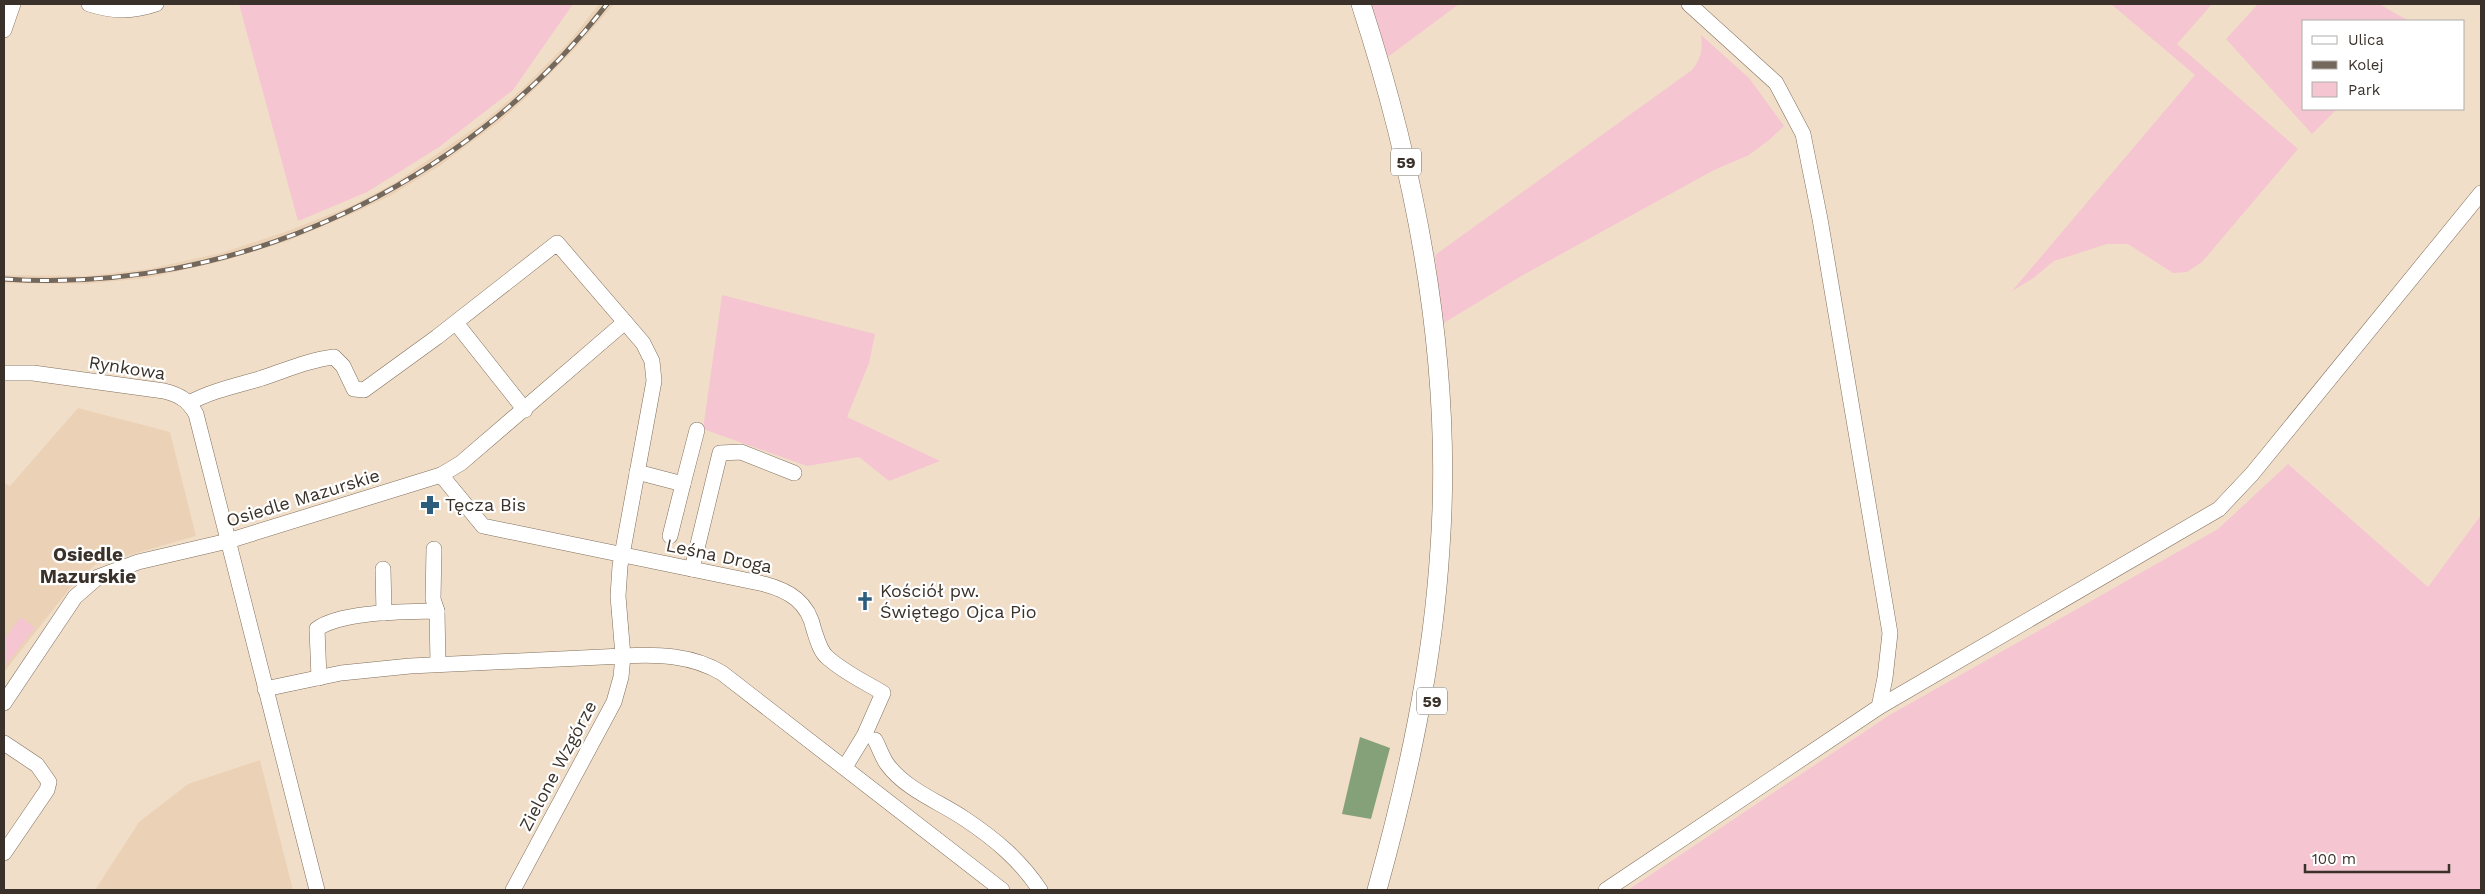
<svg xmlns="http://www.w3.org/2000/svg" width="2485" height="894" font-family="'Work Sans',sans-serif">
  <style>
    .built { fill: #ebd2b7 }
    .green { fill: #f5c5d1 }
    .water { fill: #85a17a }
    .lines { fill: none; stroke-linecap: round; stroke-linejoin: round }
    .minor-casing { stroke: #806f5c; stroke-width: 16 }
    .major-casing { stroke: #806f5c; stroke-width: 20 }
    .minor { stroke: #fff; stroke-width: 15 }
    .major { stroke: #fff; stroke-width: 19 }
    .rail-casing { stroke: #74685c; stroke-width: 5 }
    .rail { stroke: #fff; stroke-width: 3; stroke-dasharray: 9; stroke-linecap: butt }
    .labels { text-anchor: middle; stroke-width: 4.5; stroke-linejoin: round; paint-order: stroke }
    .shield { fill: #fff; stroke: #75706a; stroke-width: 1 }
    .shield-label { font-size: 16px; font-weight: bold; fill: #3a322a }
    .street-label { font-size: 18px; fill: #3a322a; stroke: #fff }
    .poi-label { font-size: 18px; fill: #3a322a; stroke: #fff; text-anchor: start }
    .neighbourhood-label { font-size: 19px; font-weight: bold; fill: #3a322a; stroke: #fff }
  </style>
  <rect width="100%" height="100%" fill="#f1dec8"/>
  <!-- built -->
  <g class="built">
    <path d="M599 4H614L573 51 527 97 499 122 438 167 390 196 352 214 288 241 223 261 148 278 85 284 4 283V275L86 276 148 269 221 253 285 232 351 206 396 182 482 123 522 89 567 44Z"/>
    <path d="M78 408 170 432 196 536 95 565 74 583 4 672V483L10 486Z"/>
    <path d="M260 760 293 890H95L139 822 188 784Z"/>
  </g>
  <!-- green -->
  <g class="green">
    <path d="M239 4H573L513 90 439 147 367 192 298 221Z"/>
    <path d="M1366 4H1459L1385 59Z"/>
    <path d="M2111 4H2212L2177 44 2298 149 2202 262 2187 272 2173 273 2128 244H2107L2054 261 2032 279 2012 291 2195 75Z"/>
    <path d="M2258 4H2379L2409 21H2304V109H2337L2312 134 2226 39Z"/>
    <path d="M1701 35 1749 78 1784 126 1769 140 1749 155 1714 170 1523 275 1442 324 1435 255 1692 70C1701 58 1703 50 1701 35Z"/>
    <path d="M722 295 875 334 869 363 847 417 940 461 889 481 859 457 807 466 703 429Z"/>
    <path d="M2288 464 2428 587 2481 515V890H1628L1888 716 2218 529Z"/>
    <path d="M21 617 35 628 4 667V639Z"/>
  </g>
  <!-- water -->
  <path class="water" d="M1360 737 1390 748 1371 819 1342 814Z"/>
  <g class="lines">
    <!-- minor casing -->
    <g class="minor-casing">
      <g id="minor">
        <path d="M89 4C114 12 132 12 156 4"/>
        <path d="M1689 4 1776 83 1803 134 1820 219 1890 633 1885 678 1879 707"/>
        <path d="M4 30 13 4"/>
        <path d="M456 323 525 410"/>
        <path d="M4 373H33L164 391C180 395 188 400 196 414L317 890"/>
        <path d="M189 403C211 391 235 386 259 379 284 371 308 360 334 357L343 366 354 389 364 390 437 337 557 243 643 343 652 361 654 381 620 566 618 596 623 656 410 666 341 673 265 689"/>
        <path d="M637 472 683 484 670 536"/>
        <path d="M441 475 483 526 764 584C790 591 808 602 814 630 817 639 820 651 827 657 843 672 865 682 883 693L864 736 845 767"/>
        <path d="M683 484 697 430"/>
        <path d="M434 549 433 599 437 611"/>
        <path d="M383 569 384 613"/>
        <path d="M692 569 720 453 741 452 794 473"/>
        <path d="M319 678 317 629C341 611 405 612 437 611L438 664"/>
        <path d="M4 703 75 597 98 577 138 562 228 541 441 475 461 463 625 322"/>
        <path d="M875 740C879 747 882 757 887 764 906 790 940 802 965 819 995 839 1020 860 1040 890"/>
        <path d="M4 743 37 765 49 782 47 790 4 853"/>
        <path d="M513 890 614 702 621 677 623 656C658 654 692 655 722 673L1002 890"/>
        <path d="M1606 890 1879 707 2219 509 2252 474 2481 193"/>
      </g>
    </g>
    <!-- major casing -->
    <g class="major-casing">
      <path id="major" d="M1361 4C1418 179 1453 363 1440 548 1433 664 1408 778 1377 890"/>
    </g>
    <!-- minor -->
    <use href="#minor" class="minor"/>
    <!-- major -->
    <use href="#major" class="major"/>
    <!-- rail casing -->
    <g class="rail-casing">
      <path id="rail" d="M4 279C234 295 466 186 607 4"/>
    </g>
    <!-- rail -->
    <use href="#rail" class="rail"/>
  </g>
  <!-- icons -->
  <defs>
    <g id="pharmacy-bare" transform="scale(1.5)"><path d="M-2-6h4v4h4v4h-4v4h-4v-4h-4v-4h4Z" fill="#2d5d7c" stroke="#fff" stroke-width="2.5" paint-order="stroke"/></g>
    <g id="church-bare" transform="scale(1.5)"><path d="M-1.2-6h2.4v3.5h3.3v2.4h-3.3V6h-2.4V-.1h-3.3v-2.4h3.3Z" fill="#2d5d7c" stroke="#fff" stroke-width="2.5" paint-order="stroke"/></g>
  </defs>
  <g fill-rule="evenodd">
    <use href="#pharmacy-bare" x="430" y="505"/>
    <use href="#church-bare" x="865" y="601"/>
  </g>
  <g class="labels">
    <!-- shield labels -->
    <g class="shield">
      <rect x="1391" y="148.5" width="30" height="27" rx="4"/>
      <rect x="1417" y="687.5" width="30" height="27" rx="4"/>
    </g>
    <g class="shield-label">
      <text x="1406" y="168">59</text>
      <text x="1432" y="707">59</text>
    </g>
    <!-- street labels -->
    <g class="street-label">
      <text transform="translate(127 368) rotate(9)" y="6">Rynkowa</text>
      <text transform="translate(303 498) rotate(-17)" y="6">Osiedle Mazurskie</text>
      <text transform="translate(719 556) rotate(12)" y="6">Leśna Droga</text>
      <text transform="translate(558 766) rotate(-62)" y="6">Zielone Wzgórze</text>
    </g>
    <!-- poi labels -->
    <g class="poi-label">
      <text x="445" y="511">Tęcza Bis</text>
      <text x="880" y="597">Kościół pw.<tspan x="880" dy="21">Świętego Ojca Pio</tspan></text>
    </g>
    <!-- neighbourhood labels -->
    <g class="neighbourhood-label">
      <text x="88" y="561">Osiedle<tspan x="88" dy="22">Mazurskie</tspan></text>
    </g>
  </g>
  <!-- border -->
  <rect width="2485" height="894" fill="none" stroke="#3a322a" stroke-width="10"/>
  <!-- legend -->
  <rect x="2302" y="20" width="162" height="90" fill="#ffffff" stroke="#b0adaa"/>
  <rect x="2312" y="36" width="25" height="8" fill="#ffffff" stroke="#b0adaa"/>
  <text x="2348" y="45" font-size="15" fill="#3a322a">Ulica</text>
  <rect x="2312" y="61" width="25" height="8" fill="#74685c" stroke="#b0adaa"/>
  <text x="2348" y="70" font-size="15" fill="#3a322a">Kolej</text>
  <rect x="2312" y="82" width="25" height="15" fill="#f5c5d1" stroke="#b0adaa"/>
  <text x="2348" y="95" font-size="15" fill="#3a322a">Park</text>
  <!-- scale -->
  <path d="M2305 864v8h144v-8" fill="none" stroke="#3a322a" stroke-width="2.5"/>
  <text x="2312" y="864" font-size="15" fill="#3a322a" stroke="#ffffff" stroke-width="4" paint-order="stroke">100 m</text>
</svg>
